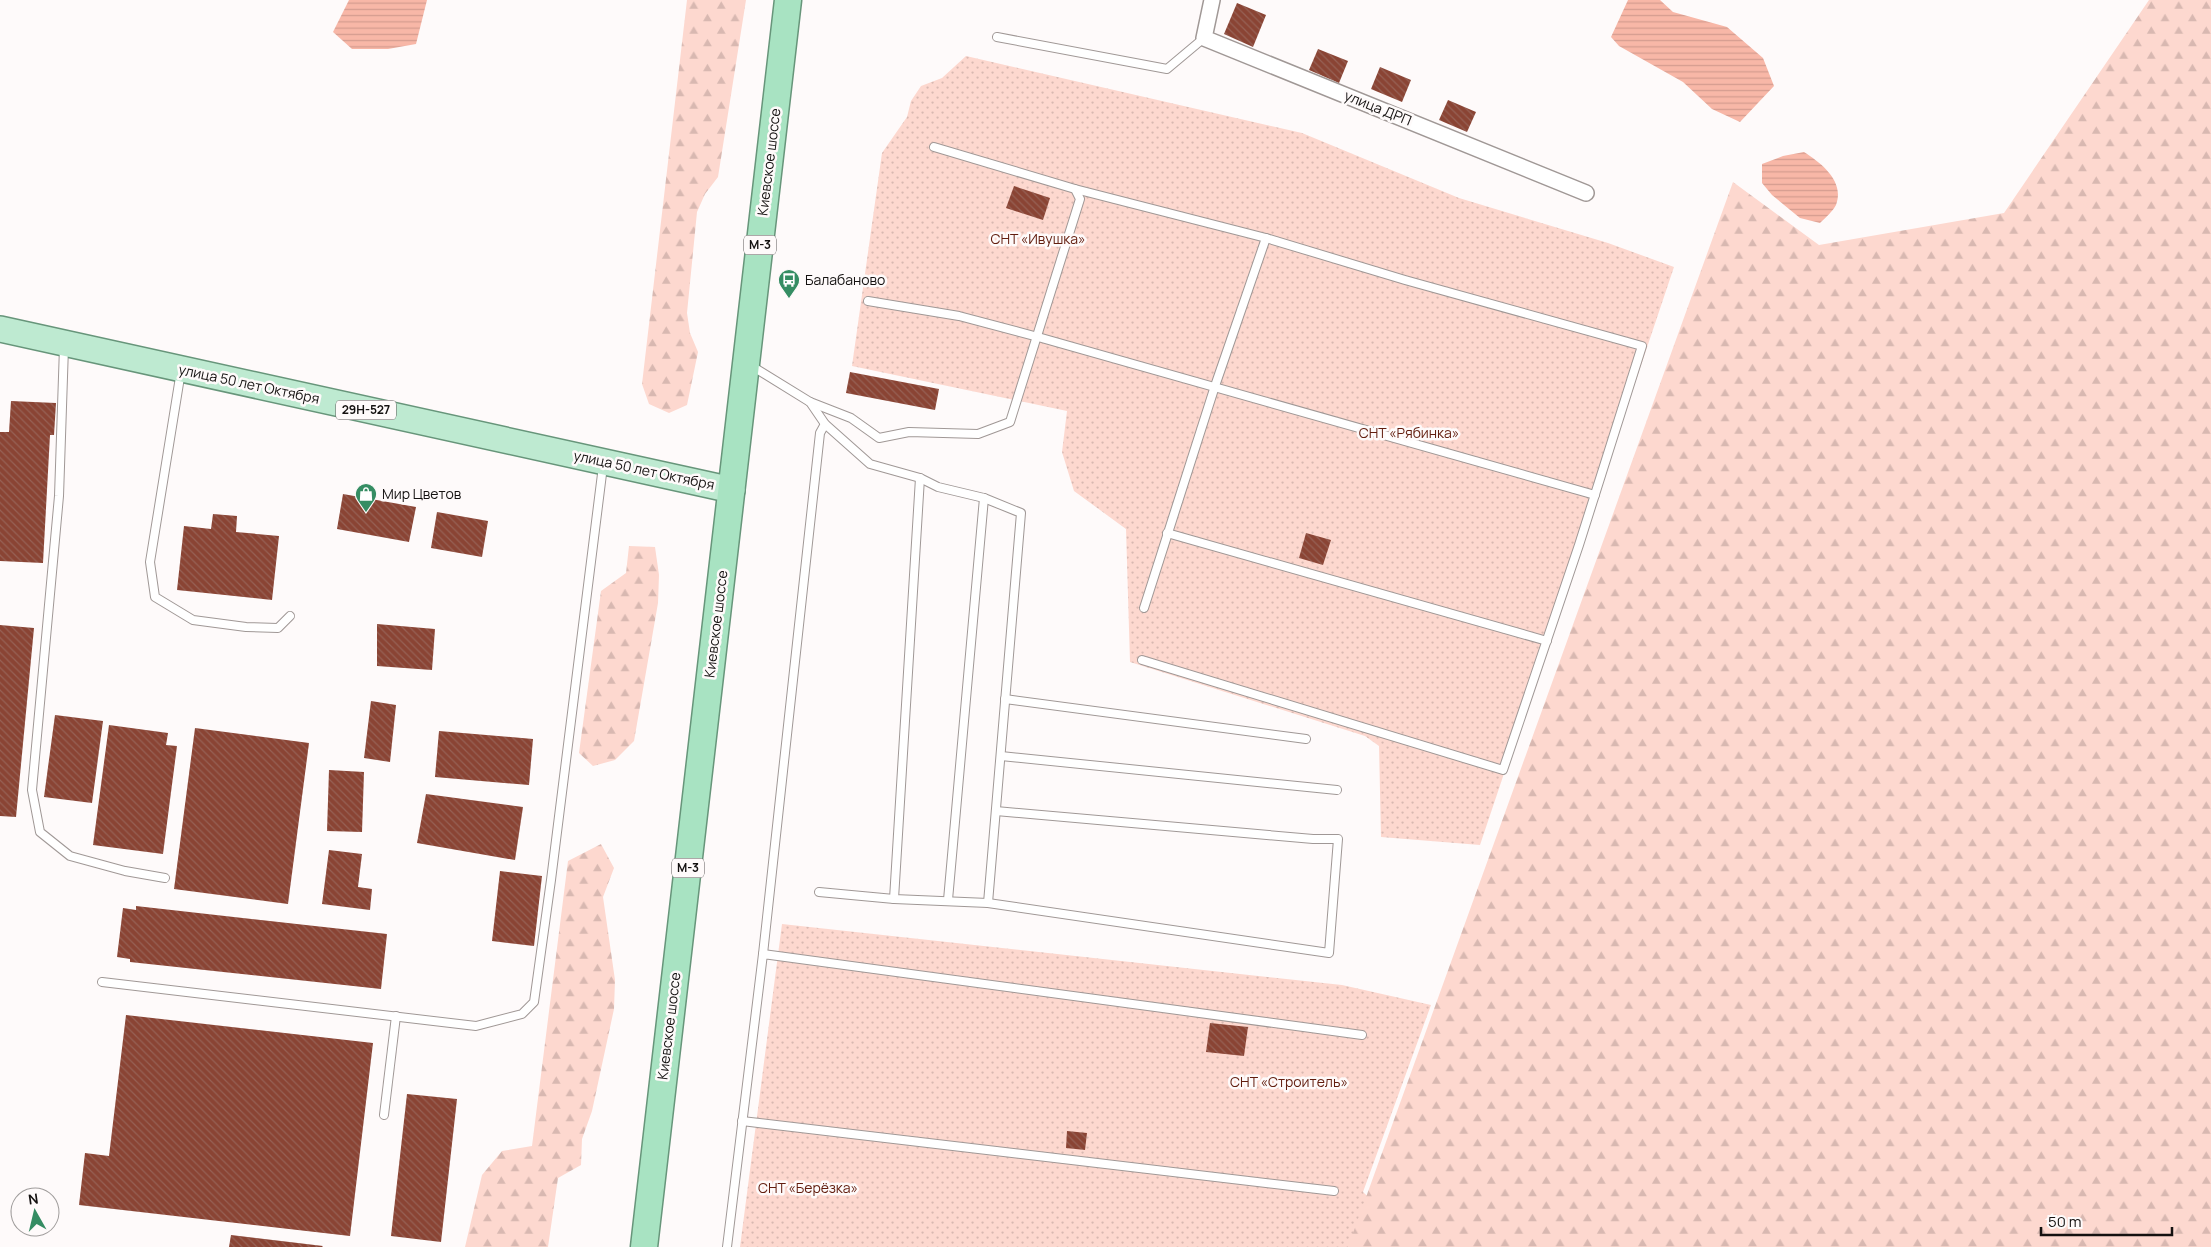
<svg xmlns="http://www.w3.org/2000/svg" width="2211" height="1247" font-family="Manrope,sans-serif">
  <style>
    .grass { fill: url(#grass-dots) }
    .forest { fill: url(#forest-firs) }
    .water { fill: url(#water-rules) }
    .building { fill: url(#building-back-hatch) }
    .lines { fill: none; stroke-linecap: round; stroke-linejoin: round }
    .service-casing { stroke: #a09896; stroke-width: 10 }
    .minor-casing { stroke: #a09896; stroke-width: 18 }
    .primary-casing { stroke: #67957a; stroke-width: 28 }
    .trunk-casing { stroke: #67957a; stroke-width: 29 }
    .service { stroke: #fff; stroke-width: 8 }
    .minor { stroke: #fff; stroke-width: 15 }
    .primary { stroke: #beead1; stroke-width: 25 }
    .trunk { stroke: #a8e3c2; stroke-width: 26 }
    .labels { text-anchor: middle; stroke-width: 5; stroke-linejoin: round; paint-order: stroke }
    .shield { fill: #fefafa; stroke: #5a5756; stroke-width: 1 }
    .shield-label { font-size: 12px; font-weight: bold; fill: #141110 }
    .street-label { font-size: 14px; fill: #141110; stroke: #fefafa }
    .park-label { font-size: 14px; fill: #621d0e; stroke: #fefafa }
    .poi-label { font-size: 14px; fill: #141110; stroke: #fefafa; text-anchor: start }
  </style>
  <defs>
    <pattern id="grass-dots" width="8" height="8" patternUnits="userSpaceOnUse" patternTransform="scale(1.25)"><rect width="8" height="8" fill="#fdd8cf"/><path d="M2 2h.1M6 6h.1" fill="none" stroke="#d8b8b1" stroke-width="1.8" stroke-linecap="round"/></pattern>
    <pattern id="forest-firs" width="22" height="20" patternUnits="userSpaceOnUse" patternTransform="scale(1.25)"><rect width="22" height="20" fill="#fdd8cf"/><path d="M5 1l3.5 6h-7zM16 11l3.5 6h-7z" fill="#d8b8b1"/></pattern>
    <pattern id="water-rules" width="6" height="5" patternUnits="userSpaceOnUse" patternTransform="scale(1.25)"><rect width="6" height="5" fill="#f8b7a7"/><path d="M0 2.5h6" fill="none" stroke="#d49c8f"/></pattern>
    <pattern id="building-back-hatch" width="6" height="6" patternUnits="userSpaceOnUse" patternTransform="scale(1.25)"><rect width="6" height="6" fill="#8a4434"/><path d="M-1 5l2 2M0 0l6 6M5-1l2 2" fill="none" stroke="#966155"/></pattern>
  </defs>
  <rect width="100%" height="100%" fill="#fefafa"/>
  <!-- grass -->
  <g class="grass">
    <path d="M966 56 1302 133 1459 198 1608 243 1674 267 1480 845 1381 837 1379 746 1365 736 1130 662 1126 529 1074 491 1062 452 1067 411 852 366 882 153 907 117 911 101 921 86 942 78Z"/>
    <path d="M782 924 1342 985 1431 1005 1363 1192 1414 1240 1417 1247H740Z"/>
  </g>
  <!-- forest -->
  <g class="forest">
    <path d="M687 0H746L718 177 705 194 697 212 687 313 690 333 698 352 687 405 669 413 649 404 642 384Z"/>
    <path d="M2149 0H2211V1247H1348L1733 182 1819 245 2004 213Z"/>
    <path d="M629 546 655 547 659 575 658 603 634 741 615 760 593 766 579 753 601 591 626 573Z"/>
    <path d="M601 844 614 868 603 897 615 980 614 1009 592 1111 582 1139 581 1165 558 1178 548 1247H465L482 1175 502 1151 532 1146 568 861Z"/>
  </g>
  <!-- water -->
  <g class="water">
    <path d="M349 0H427L416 44 388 49H352L333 32Z"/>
    <path d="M1628 0H1660L1673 12 1727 27 1763 58 1774 86 1740 122 1712 109 1683 82 1619 46 1611 37Z"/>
    <path d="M1804 152C1821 163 1845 181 1836 205 1833 211 1825 218 1820 223L1800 218 1772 195 1762 183V164L1783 156Z"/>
  </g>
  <!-- building -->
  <g class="building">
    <path d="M1237 3 1266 15 1253 47 1224 34Z"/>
    <path d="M1318 49 1348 61 1339 83 1309 70Z"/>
    <path d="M1380 67 1411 80 1402 102 1371 89Z"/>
    <path d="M1448 100 1476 112 1467 132 1439 120Z"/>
    <path d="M1014 186 1050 198 1043 220 1006 208Z"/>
    <path d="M850 372 939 389 935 410 846 393Z"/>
    <path d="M11 401 56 403 54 435H50L43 563 0 561V432H9Z"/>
    <path d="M343 494 416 507 409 542 337 529Z"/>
    <path d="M437 512 488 521 482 557 431 548Z"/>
    <path d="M213 514 237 516 236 532 279 536 272 600 177 590 184 526 211 529Z"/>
    <path d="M1306 533 1331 540 1323 565 1299 558Z"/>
    <path d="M377 624 435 629 432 670 377 666Z"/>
    <path d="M0 625 34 628 16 817 0 816Z"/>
    <path d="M371 701 396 705 390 762 364 758Z"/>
    <path d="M55 715 103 721 92 803 44 797Z"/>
    <path d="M109 725 168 733 166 745 177 746 163 854 93 845Z"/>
    <path d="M195 728 309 743 288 904 174 889Z"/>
    <path d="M439 731 533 739 529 785 435 777Z"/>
    <path d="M329 770 364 772 362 832 327 831Z"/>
    <path d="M426 794 523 807 515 860 417 843Z"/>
    <path d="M329 850 362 854 358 887 372 889 370 910 322 904Z"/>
    <path d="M500 871 542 876 534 946 492 941Z"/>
    <path d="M136 906 387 934 381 989 130 962V959L117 957 123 908 136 910Z"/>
    <path d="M126 1015 373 1043 350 1236 79 1205 85 1153 109 1156Z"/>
    <path d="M1210 1023 1248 1027 1244 1056 1206 1052Z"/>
    <path d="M407 1094 457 1099 441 1242 391 1236Z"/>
    <path d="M1067 1131 1087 1133 1085 1150 1066 1148Z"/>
    <path d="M231 1235 323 1246 322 1247H229Z"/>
  </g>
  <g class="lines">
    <!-- service casing -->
    <g class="service-casing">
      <g id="service">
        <path d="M997 37 1167 69 1204 38"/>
        <path d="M1075 189 1266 238 1405 280 1642 346 1579 545 1503 770 1142 660"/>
        <path d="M868 301 959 316 1038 337 1595 495"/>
        <path d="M64 347 59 496 32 790 40 832 70 856 125 871 165 878"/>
        <path d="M750 365 810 402 825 424 870 464 920 478 938 487 984 498 948 900"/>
        <path d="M181 371 150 562 155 597 193 620 246 627 278 628 290 616"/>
        <path d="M810 402 851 418 879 438 909 432 978 434 1010 422 1080 199 1075 189 934 147"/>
        <path d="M984 498 1021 513 988 903"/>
        <path d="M1167 533 1547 641"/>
        <path d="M1144 608 1215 386 1266 238"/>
        <path d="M1005 699 1306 739"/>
        <path d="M1001 756 1337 790"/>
        <path d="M819 892 894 899 988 903 1329 953 1338 839H1313L996 811"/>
        <path d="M894 899 920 478"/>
        <path d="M763 954 820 433 825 424"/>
        <path d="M102 982 476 1026 522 1014 534 1002 551 880 603 466"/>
        <path d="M384 1115 396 1016"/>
        <path d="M742 1121 1334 1191"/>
        <path d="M727 1247 763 954 1362 1035"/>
      </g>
    </g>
    <!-- minor casing -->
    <g class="minor-casing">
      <path id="minor" d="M1212 0 1204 38 1586 193"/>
    </g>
    <!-- primary casing -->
    <g class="primary-casing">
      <path id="primary" d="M0 329 732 490"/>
    </g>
    <!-- trunk casing -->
    <g class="trunk-casing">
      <path id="trunk" d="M644 1247 788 0"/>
    </g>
    <!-- service -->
    <use href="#service" class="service"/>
    <!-- minor -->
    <use href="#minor" class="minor"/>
    <!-- primary -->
    <use href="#primary" class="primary"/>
    <!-- trunk -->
    <use href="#trunk" class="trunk"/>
  </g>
  <!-- icons -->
  <defs>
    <g id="bus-pin" transform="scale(1.125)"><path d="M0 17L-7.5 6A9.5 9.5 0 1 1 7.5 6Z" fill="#358d63" stroke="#fefafa"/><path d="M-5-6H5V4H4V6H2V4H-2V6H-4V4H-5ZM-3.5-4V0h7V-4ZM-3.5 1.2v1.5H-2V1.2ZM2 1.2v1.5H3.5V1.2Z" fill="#fff"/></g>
    <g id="shop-pin" transform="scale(1.125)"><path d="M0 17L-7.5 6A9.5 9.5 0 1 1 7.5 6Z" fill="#358d63" stroke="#fefafa"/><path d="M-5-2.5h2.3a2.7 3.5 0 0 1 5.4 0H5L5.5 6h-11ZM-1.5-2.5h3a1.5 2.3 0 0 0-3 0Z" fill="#fff"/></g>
  </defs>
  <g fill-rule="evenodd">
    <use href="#bus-pin" x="789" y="280"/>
    <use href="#shop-pin" x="366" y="494"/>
  </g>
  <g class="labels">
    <!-- shield labels -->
    <g class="shield">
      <rect x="744" y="235.5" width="32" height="19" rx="4"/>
      <rect x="336" y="400.5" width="60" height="19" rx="4"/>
      <rect x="672" y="858.5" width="32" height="19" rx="4"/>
    </g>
    <g class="shield-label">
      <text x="760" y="249">М-3</text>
      <text x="366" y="414">29Н-527</text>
      <text x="688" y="872">М-3</text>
    </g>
    <!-- street labels -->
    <g class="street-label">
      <text transform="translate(1378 108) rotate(22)" y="5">улица ДРП</text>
      <text transform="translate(769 162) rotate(-83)" y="5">Киевское шоссе</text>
      <text transform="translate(249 384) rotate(12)" y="5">улица 50 лет Октября</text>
      <text transform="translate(644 470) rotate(12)" y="5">улица 50 лет Октября</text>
      <text transform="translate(716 624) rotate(-83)" y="5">Киевское шоссе</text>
      <text transform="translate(669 1026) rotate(-83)" y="5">Киевское шоссе</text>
    </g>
    <!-- park labels -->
    <g class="park-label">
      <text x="1038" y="244">СНТ «Ивушка»</text>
      <text x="1409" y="438">СНТ «Рябинка»</text>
      <text x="1289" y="1087">СНТ «Строитель»</text>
      <text x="808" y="1193">СНТ «Берёзка»</text>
    </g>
    <!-- poi labels -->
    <g class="poi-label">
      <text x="805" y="285">Балабаново</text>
      <text x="382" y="499">Мир Цветов</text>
    </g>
  </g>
  <!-- north arrow -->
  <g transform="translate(35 1212) rotate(352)"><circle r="24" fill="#fefafa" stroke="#a09d9c"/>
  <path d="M0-4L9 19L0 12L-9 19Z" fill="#358d63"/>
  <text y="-8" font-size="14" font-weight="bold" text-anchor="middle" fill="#141110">N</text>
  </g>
  <!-- scale -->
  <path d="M2041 1227v8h131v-8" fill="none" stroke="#141110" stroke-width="2.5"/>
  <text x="2048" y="1227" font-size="15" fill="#141110" stroke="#fefafa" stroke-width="4" paint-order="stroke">50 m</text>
</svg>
